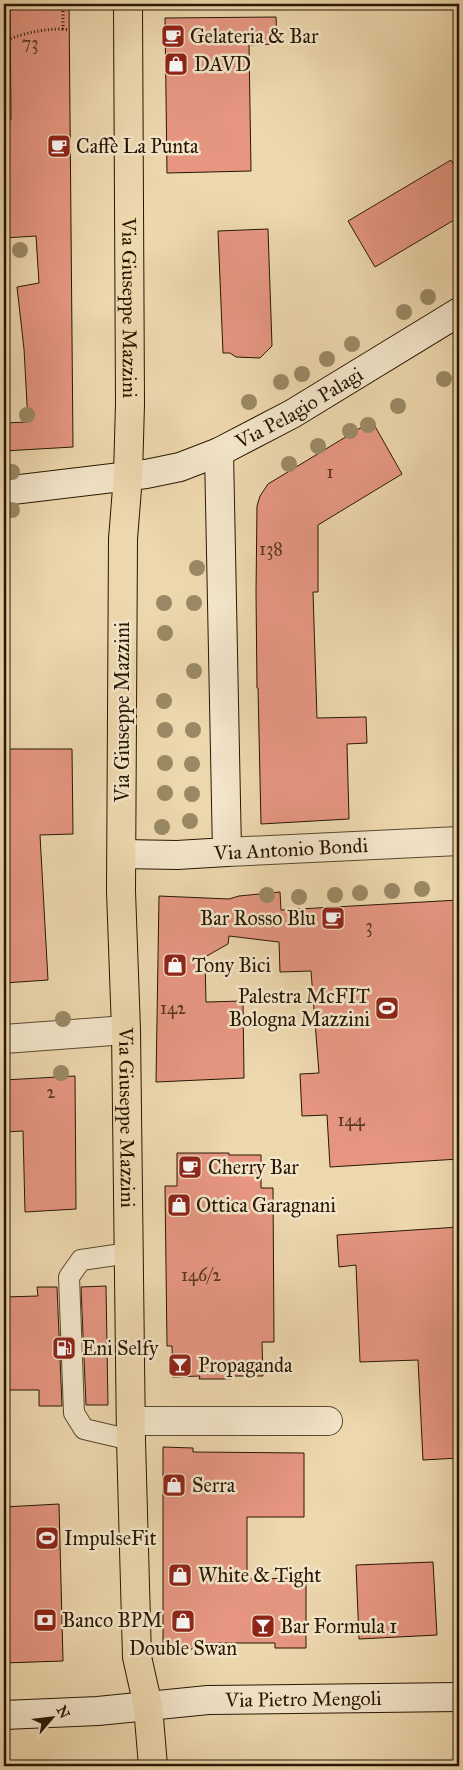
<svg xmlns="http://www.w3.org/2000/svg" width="463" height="1770" font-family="'IM FELL Great Primer',serif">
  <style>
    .building { fill: #e69681; stroke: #281702 }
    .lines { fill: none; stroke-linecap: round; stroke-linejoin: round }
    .lane-casing { stroke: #59472d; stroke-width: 22 }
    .street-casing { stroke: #59472d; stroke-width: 30 }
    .secondary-casing { stroke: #281702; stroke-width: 30 }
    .primary-casing { stroke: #281702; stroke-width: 30 }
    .path { stroke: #281702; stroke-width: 3; stroke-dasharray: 1 2.5; stroke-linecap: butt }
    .lane { stroke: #f3e5ca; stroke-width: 20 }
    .street { stroke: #f3e5ca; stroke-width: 28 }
    .secondary { stroke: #f3e5ca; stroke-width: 28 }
    .primary { stroke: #edd7ad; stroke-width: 28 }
    .tree { fill: #9a8964 }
    .labels { text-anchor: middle; stroke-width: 5; stroke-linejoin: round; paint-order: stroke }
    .number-label { font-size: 18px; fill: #583722 }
    .poi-label { font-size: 20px; fill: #281702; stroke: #f3e5ca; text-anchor: start }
    .street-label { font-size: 20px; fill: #281702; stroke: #f3e5ca }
  </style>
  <rect width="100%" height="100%" fill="#edd7ad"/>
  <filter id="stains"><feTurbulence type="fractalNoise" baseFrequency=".004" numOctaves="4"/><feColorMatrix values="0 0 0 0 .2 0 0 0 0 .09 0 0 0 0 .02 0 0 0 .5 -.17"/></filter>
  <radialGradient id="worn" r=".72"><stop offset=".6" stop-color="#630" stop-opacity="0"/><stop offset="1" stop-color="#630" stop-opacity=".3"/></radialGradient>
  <!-- building -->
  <g class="building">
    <path d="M10 4H69L73 447 4 451V423L28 422 24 349 17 287 39 283 36 236 4 238V119L11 120Z"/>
    <path d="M276 17 277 44 249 45 251 171 167 173 165 18Z"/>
    <path d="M451 160 459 174V217L375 267 348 221Z"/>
    <path d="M268 229 272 346 260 358 236 357 230 353H223L218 231Z"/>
    <path d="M372 421 402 474 318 525V592H313L317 718 366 717 367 743 347 744 349 819 261 824 258 688H257L256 592 257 506 260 496 268 484Z"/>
    <path d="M4 749H72L73 834 40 835 48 980 4 983Z"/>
    <path d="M280 892 281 910 459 900V1159L330 1167 327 1115 302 1116 300 1074 319 1073 311 971 280 972 279 942 229 936 228 944 205 957 206 1002 243 1001 244 1078 156 1082 159 896 229 899 239 896Z"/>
    <path d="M75 1076 76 1209 25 1212 23 1131 4 1132V1080Z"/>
    <path d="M177 1153H229V1155H261V1188H273L274 1342H262L263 1376H231V1379H199L200 1376 173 1377 172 1346H167L165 1186H177Z"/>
    <path d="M459 1227V1458L423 1460 418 1360 360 1362 356 1265 339 1267 337 1235Z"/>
    <path d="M106 1286 108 1405H86L81 1287Z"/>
    <path d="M37 1287H57L62 1406H39V1390H4V1297L38 1296Z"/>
    <path d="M163 1447 193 1448V1452L304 1453V1517H247V1579L306 1578V1648H275V1643H196V1649H163Z"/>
    <path d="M59 1504 63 1661 4 1663V1507Z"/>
    <path d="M433 1562 437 1635 359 1639 356 1565Z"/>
  </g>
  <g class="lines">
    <!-- lane casing -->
    <g class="lane-casing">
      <path id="lane" d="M129 1253 81 1260 69 1277 74 1413 84 1429 131 1440"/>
    </g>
    <!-- street casing -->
    <g class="street-casing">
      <g id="street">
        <path d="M227 852 459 841"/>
        <path d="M4 1039 126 1030"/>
        <path d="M131 1421H328"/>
      </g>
    </g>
    <!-- secondary casing -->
    <g class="secondary-casing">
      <g id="secondary">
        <path id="s1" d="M4 491 146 474 180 467 219 452 292 414 459 312"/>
        <path d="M122 854 177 855 227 852 219 452"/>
        <path id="s2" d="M4 1715 98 1711 208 1700 459 1697"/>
      </g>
    </g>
    <!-- primary casing -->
    <g class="primary-casing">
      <g id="primary">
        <path id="s3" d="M128 4 130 404 128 476 123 539 121 891 126 1030 131 1440 137 1657 148 1706 153 1766"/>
      </g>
    </g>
    <!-- path -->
    <g class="path">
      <path d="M63 4V29L69 30"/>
      <path d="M4 41C24 33 42 29 63 29"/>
    </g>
    <!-- lane -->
    <use href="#lane" class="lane"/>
    <!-- street -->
    <use href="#street" class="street"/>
    <!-- secondary -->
    <use href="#secondary" class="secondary"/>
    <!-- primary -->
    <use href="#primary" class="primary"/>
  </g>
  <!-- trees -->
  <g class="tree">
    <circle cx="20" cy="250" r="8"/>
    <circle cx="428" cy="297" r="8"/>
    <circle cx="404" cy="312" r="8"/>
    <circle cx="352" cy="344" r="8"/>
    <circle cx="327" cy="359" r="8"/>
    <circle cx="302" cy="374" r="8"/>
    <circle cx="444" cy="379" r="8"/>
    <circle cx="281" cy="382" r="8"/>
    <circle cx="249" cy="402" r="8"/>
    <circle cx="398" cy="406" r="8"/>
    <circle cx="27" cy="415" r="8"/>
    <circle cx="368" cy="425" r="8"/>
    <circle cx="350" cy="431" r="8"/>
    <circle cx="318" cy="446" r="8"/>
    <circle cx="289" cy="464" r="8"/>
    <circle cx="12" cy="472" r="8"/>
    <circle cx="12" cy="510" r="8"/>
    <circle cx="197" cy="568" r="8"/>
    <circle cx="164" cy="603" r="8"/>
    <circle cx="194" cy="603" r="8"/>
    <circle cx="165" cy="633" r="8"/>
    <circle cx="194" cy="671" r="8"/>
    <circle cx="164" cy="701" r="8"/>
    <circle cx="165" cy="730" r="8"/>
    <circle cx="193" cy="730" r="8"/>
    <circle cx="165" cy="763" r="8"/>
    <circle cx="192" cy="764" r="8"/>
    <circle cx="165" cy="793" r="8"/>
    <circle cx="192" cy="794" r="8"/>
    <circle cx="190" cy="821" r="8"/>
    <circle cx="162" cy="827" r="8"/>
    <circle cx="422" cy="889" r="8"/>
    <circle cx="392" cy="891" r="8"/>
    <circle cx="360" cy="893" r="8"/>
    <circle cx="267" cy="895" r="8"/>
    <circle cx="335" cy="895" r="8"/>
    <circle cx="299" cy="897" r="8"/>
    <circle cx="63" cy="1019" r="8"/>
    <circle cx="61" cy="1073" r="8"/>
  </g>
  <!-- icons -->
  <defs>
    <g id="cafe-square" transform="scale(1.25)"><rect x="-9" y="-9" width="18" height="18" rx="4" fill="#8f2418" stroke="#f3e5ca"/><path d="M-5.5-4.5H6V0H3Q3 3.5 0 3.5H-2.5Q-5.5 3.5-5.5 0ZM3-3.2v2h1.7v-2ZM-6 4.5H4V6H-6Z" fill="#fff"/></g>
    <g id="shop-square" transform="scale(1.25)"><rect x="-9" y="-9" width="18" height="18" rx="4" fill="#8f2418" stroke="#f3e5ca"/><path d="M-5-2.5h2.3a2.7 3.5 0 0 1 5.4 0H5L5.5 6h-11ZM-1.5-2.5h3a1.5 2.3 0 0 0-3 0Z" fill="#fff"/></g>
    <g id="stadium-square" transform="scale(1.25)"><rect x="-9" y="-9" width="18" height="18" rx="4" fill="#8f2418" stroke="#f3e5ca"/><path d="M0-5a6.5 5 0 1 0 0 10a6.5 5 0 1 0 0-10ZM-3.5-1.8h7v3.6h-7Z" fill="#fff"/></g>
    <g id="fuel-square" transform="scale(1.25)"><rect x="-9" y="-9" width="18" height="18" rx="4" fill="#8f2418" stroke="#f3e5ca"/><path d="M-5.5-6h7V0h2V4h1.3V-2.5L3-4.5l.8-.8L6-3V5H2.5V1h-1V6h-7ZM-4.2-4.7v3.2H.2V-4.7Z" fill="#fff"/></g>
    <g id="bar-square" transform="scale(1.25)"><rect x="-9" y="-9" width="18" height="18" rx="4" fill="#8f2418" stroke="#f3e5ca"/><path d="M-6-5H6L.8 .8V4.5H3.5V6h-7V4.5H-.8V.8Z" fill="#fff"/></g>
    <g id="bank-square" transform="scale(1.25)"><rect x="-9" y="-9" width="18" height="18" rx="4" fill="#8f2418" stroke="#f3e5ca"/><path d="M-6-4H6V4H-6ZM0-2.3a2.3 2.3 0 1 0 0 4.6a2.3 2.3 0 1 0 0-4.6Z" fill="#fff"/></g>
  </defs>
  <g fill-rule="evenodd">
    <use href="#cafe-square" x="173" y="36"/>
    <use href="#shop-square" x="176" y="64"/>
    <use href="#cafe-square" x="59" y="146"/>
    <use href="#cafe-square" x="333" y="918"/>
    <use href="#shop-square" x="175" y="965"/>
    <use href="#stadium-square" x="387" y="1008"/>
    <use href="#cafe-square" x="190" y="1167"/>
    <use href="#shop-square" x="179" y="1205"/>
    <use href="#fuel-square" x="64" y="1348"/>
    <use href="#bar-square" x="180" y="1365"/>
    <use href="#shop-square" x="174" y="1485"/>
    <use href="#stadium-square" x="47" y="1538"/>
    <use href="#shop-square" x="180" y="1575"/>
    <use href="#bank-square" x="45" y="1620"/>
    <use href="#shop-square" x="183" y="1621"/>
    <use href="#bar-square" x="263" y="1626"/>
  </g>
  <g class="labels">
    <!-- number labels -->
    <g class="number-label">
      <text x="30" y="49">73</text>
      <text x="330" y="478">1</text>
      <text x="271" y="555">138</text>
      <text x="369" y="932">3</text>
      <text x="173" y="1014">142</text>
      <text x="51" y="1098">2</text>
      <text x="351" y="1126">144</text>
      <text x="201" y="1281">146/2</text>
    </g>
    <!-- poi labels -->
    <g class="poi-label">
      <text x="190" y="43">Gelateria &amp; Bar</text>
      <text x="194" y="71">DAVD</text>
      <text x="76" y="153">Caffè La Punta</text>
      <text x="316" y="925" text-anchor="end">Bar Rosso Blu</text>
      <text x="192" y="972">Tony Bici</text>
      <text x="370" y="1003" text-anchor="end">Palestra McFIT<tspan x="370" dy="23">Bologna Mazzini</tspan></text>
      <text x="208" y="1174">Cherry Bar</text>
      <text x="196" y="1212">Ottica Garagnani</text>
      <text x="82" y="1355">Eni Selfy</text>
      <text x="198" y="1372">Propaganda</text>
      <text x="192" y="1492">Serra</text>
      <text x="64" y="1545">ImpulseFit</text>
      <text x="198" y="1582">White &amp; Tight</text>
      <text x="62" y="1627">Banco BPM</text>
      <text x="280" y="1633">Bar Formula 1</text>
      <text x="183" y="1655" text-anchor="middle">Double Swan</text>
    </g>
    <!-- street labels -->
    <g class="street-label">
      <text dy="7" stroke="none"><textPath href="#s3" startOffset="304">Via Giuseppe Mazzini</textPath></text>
      <text dy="7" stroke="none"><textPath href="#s1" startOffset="311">Via Pelagio Palagi</textPath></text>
      <text transform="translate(122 712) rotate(-90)" y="7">Via Giuseppe Mazzini</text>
      <text transform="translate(291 849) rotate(-3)" y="7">Via Antonio Bondi</text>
      <text dy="7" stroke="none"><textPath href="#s3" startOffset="1114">Via Giuseppe Mazzini</textPath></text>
      <text dy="7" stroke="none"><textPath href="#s2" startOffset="300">Via Pietro Mengoli</textPath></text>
    </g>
  </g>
  <!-- margin -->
  <rect width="463" height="1770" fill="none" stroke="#edd7ad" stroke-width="20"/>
  <rect x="5" y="5" width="453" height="1760" fill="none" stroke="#281702" stroke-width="2.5"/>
  <rect x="10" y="10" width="443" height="1750" fill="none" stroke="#281702"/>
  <!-- north arrow -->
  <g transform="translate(52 1718) rotate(62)" stroke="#f3e5ca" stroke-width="4" paint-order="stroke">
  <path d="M0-4L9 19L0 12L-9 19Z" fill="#281702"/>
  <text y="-8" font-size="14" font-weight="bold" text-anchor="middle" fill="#281702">N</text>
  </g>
  <rect width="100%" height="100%" filter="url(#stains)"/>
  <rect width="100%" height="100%" fill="url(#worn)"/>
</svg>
